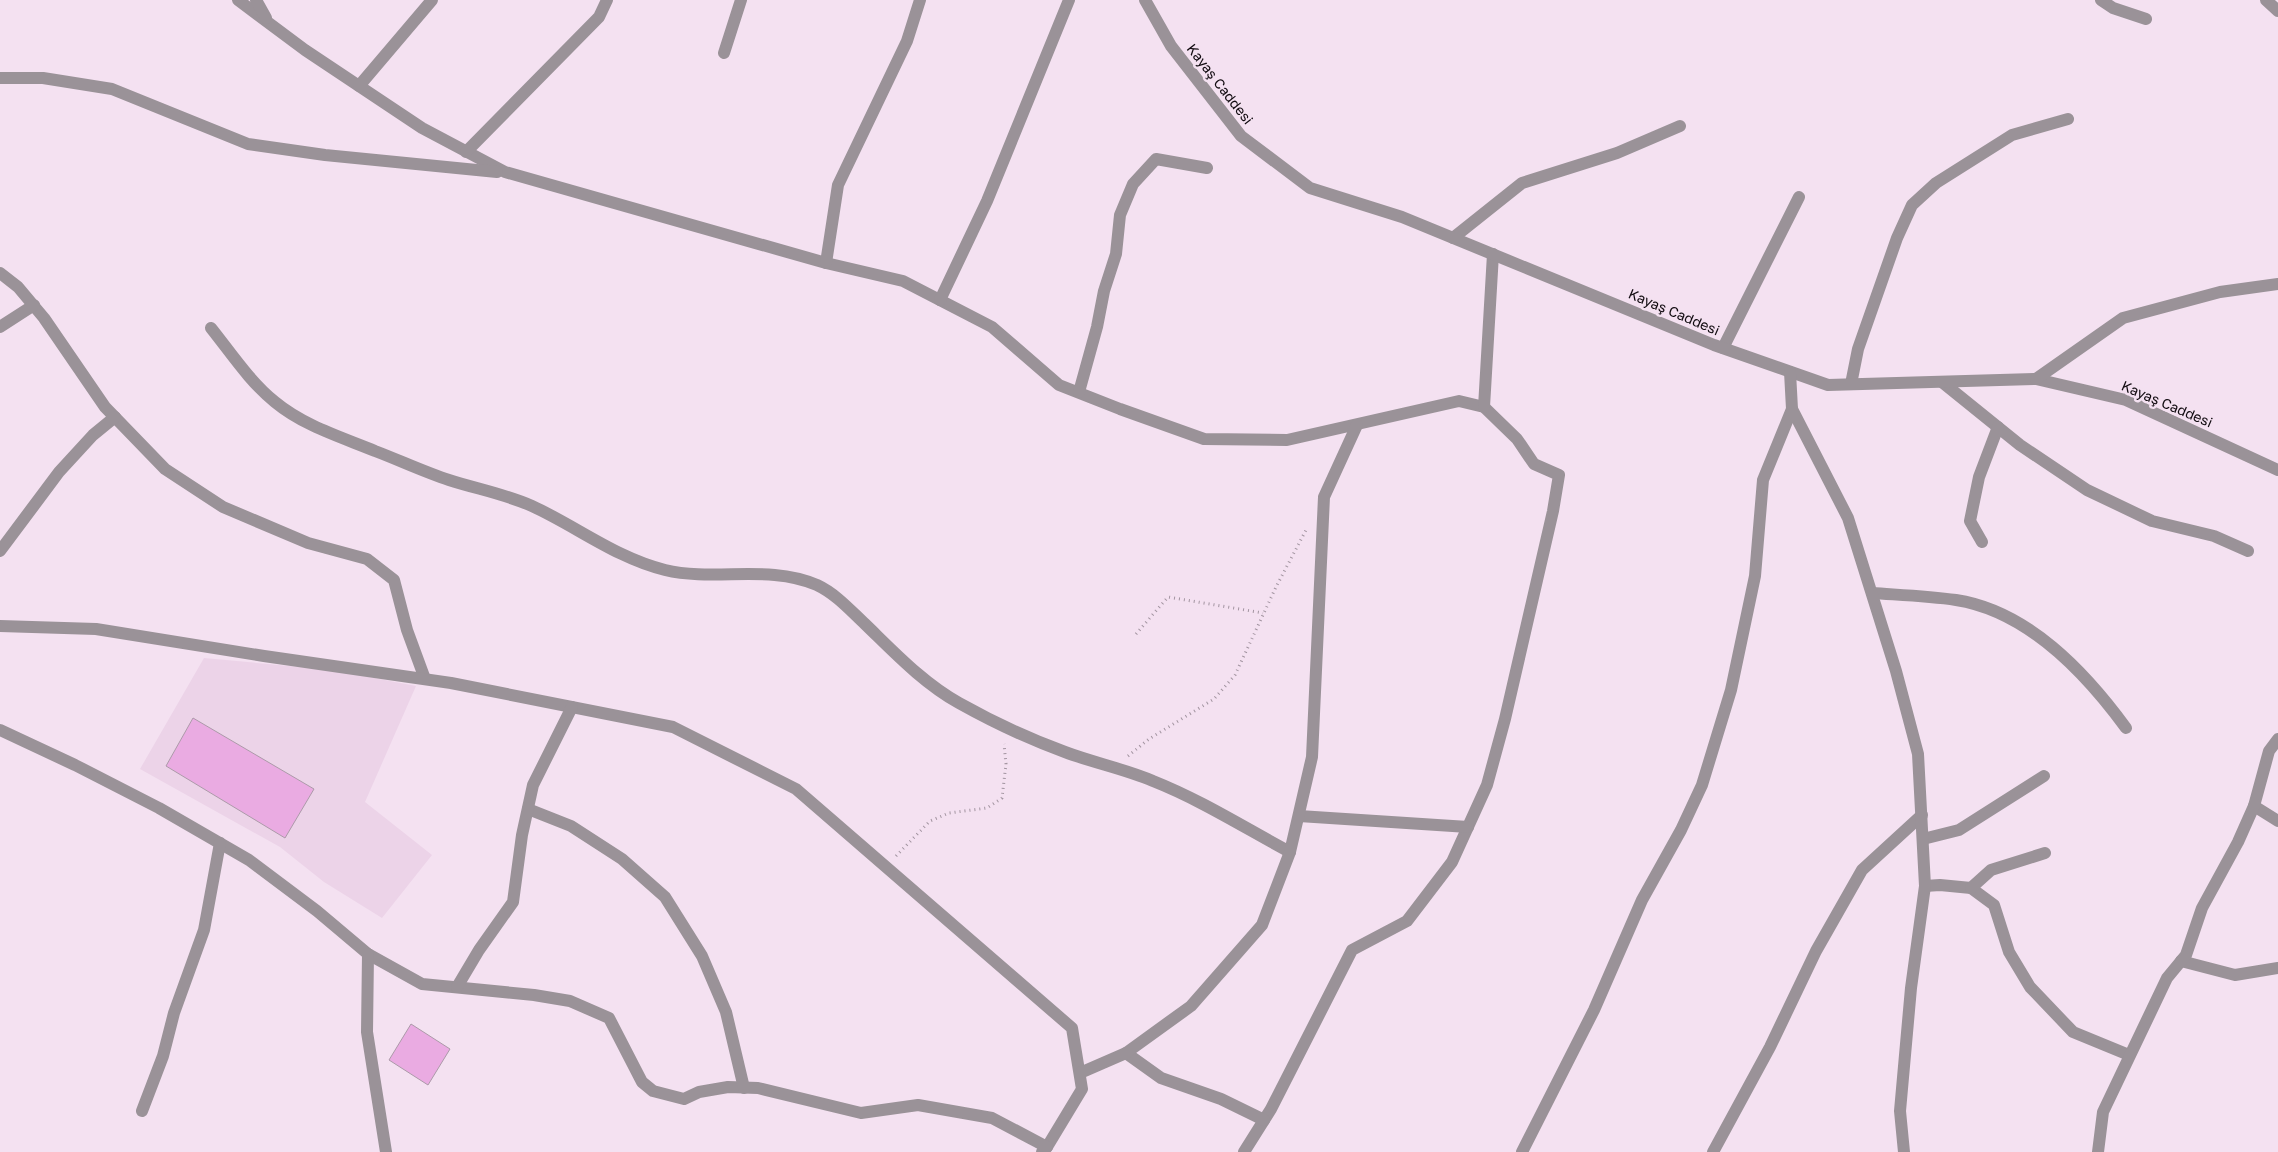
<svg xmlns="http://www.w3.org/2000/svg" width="2278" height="1152" font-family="'Golos Text',sans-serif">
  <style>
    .built { fill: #ecd3e8 }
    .building { fill: #eaabe2; stroke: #ac9aa9 }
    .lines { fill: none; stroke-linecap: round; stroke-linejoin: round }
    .path { stroke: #a294a0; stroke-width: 3; stroke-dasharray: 1 4; stroke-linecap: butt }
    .minor { stroke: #9a9298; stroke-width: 12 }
    .tertiary { stroke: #9a9298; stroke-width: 12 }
    .labels { text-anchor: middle; stroke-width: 5; stroke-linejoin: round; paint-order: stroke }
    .street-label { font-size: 14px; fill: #110b10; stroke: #f4e1f1 }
  </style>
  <rect width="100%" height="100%" fill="#f4e1f1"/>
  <!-- built -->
  <path class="built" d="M204 658 333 670 416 686 365 802 432 855 382 918 324 882 280 847 140 769Z"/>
  <!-- building -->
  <g class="building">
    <path d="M193 718 314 789 285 838 166 766Z"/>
    <path d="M411 1024 450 1049 428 1085 389 1060Z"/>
  </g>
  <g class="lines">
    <!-- path -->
    <g class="path">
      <path d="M1136 634 1168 597 1263 613"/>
      <path d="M1128 756 1149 739 1214 699 1235 675 1276 587 1306 530"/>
      <path d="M896 856 930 821 949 813 987 808 1002 798 1006 764 1004 744"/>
    </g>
    <!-- minor -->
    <g class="minor">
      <path d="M238 0 305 50 422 128 505 172 826 263 903 281 992 327 1059 385 1120 409 1204 439 1287 440 1459 401 1484 407 1517 439 1534 464 1559 475 1553 511 1505 719 1487 785 1452 862 1407 921 1352 950 1271 1109 1244 1152"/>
      <path d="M256 0 266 18"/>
      <path d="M2101 0 2113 8 2146 19"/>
      <path d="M2266 0 2278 11"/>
      <path d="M724 53 741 0"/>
      <path d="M0 78H43L112 89 248 144 325 155 497 172"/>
      <path d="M359 86 432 0"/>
      <path d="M466 152 599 17 607 0"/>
      <path d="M1453 238 1522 183 1617 153 1680 126"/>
      <path d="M826 263 838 185 907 41 920 0"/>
      <path d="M0 273 18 287 44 318 105 407 165 469 223 507 308 543 367 559 394 580 407 630 425 679"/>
      <path d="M940 300 987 201 1069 0"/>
      <path d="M0 327 34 305"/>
      <path d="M211 328C231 353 250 382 275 402 304 426 341 437 375 451 399 460 424 472 449 480 477 489 505 494 532 506 576 526 616 558 665 570 715 582 768 564 817 585 836 594 850 610 865 624 894 652 923 683 959 703 993 722 1029 739 1065 752 1094 763 1125 769 1153 781 1201 800 1245 828 1290 852"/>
      <path d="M1723 348 1799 197"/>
      <path d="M1942 382 2020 445 2087 490 2152 521 2214 536 2248 551"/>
      <path d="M1851 384 1858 349 1897 238 1912 205 1936 183 2012 135 2068 119"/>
      <path d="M1079 392 1097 327 1104 291 1116 254 1120 215 1133 184 1156 159 1207 168"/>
      <path d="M1484 407 1493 254"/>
      <path d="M1982 542 1970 521 1979 477 1998 427"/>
      <path d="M0 551 59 472 93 435 115 417"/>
      <path d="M1872 593C1900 595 1928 596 1956 600 2028 611 2085 672 2126 728"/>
      <path d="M0 626 96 629 264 656 451 683 673 727 796 789 1072 1028 1082 1089 1047 1147 1042 1152"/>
      <path d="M0 730 75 765 159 808 249 860 317 911 368 954 422 984 534 995 570 1001 609 1018 642 1082 653 1091 684 1099 699 1092 728 1087 758 1088 861 1113 918 1105 992 1118 1047 1147"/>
      <path d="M2254 806 2278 821"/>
      <path d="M528 809 571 826 622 859 665 897 702 956 726 1012 744 1088"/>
      <path d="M1299 816 1468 827"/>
      <path d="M1923 839 1959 830 2044 776"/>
      <path d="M1925 886 1940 885 1971 888 1994 905 2009 952 2030 987 2073 1032 2129 1055"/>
      <path d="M1971 888 1991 870 2045 853"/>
      <path d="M368 954 367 1032 386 1152"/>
      <path d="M2181 961 2235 975 2278 968"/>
      <path d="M457 987 479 950 513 902 522 835 533 785 572 707"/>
      <path d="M1126 1053 1161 1078 1221 1099 1264 1120"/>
      <path d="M1080 1073 1126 1053 1191 1006 1262 925 1290 852 1312 757 1324 497 1357 425"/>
      <path d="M142 1111 163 1056 174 1013 204 930 220 843"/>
      <path d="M1522 1152 1594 1010 1642 900 1681 830 1702 785 1731 690 1755 576 1763 480 1792 409"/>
      <path d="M1713 1152 1770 1047 1816 951 1862 870 1922 815"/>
      <path d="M2098 1152 2103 1112 2167 978 2186 955 2202 908 2238 842 2254 806 2269 751 2278 739"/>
    </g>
    <!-- tertiary -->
    <g class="tertiary">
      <path d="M1145 0 1171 46 1241 136 1310 188 1402 217 1714 345 1828 385 2036 379 2126 400 2278 470"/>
      <path d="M1790 372 1792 409 1848 518 1896 671 1918 754 1925 886 1911 988 1900 1111 1904 1152"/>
      <path d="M2036 379 2123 318 2220 292 2278 284"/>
    </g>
  </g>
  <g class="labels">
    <!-- street labels -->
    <g class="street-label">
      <text transform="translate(1220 84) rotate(52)" y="5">Kayaş Caddesi</text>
      <text transform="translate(1674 312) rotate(23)" y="5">Kayaş Caddesi</text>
      <text transform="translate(2167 404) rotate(23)" y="5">Kayaş Caddesi</text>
    </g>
  </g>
</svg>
